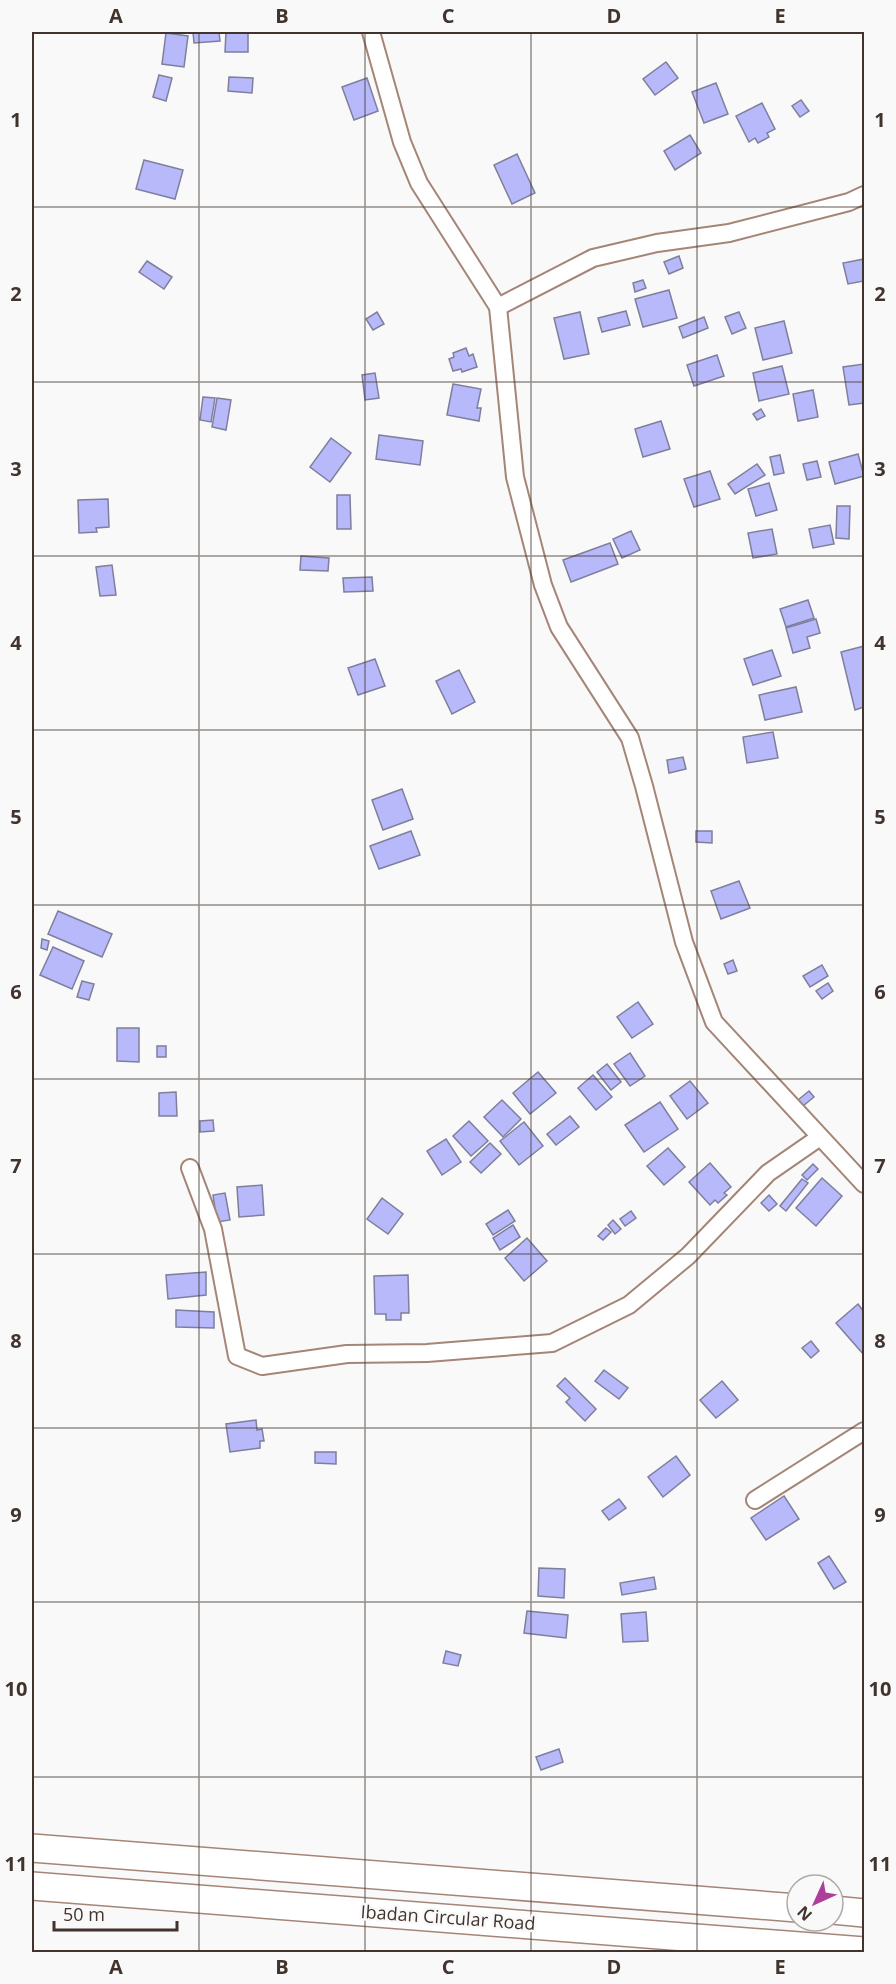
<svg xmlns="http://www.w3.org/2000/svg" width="896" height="1984" font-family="'Open Sans',sans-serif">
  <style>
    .building { fill: #b8b9fb; stroke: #7e7f9c; stroke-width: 1.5 }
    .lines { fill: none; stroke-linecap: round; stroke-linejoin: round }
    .minor-casing { stroke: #a58577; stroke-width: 20 }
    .trunk-casing { stroke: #a58577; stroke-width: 30 }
    .minor { stroke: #fff; stroke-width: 16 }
    .trunk { stroke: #fff; stroke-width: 27 }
    .grid { fill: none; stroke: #41332d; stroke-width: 1.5; stroke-opacity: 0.55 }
    .labels { text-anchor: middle; stroke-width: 5; stroke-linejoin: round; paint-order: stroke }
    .street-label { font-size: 18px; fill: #41332d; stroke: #f9f9f9 }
    .neatline { fill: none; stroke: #41332d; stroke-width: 2 }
    .grid-label { font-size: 20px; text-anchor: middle; font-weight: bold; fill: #41332d }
  </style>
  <rect width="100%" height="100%" fill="#f9f9f9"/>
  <!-- building -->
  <g class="building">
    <path d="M193 32H219L220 41 194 43Z"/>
    <path d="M226 32H248V52H225Z"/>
    <path d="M166 33 188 36 184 67 162 64Z"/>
    <path d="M666 62 678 78 655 95 643 79Z"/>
    <path d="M159 75 172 78 166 101 153 97Z"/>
    <path d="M229 77 253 78 252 93 228 91Z"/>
    <path d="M367 78 378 111 354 120 342 87Z"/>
    <path d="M716 83 728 114 704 123 692 92Z"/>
    <path d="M801 100 809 111 800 117 792 106Z"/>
    <path d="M762 103 775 129 767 133 769 137 758 143 755 138 749 142 736 116Z"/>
    <path d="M690 135 701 153 675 170 664 151Z"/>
    <path d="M517 154 535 193 512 204 494 165Z"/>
    <path d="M144 160 183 170 175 199 136 189Z"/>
    <path d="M679 256 683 268 669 274 664 262Z"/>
    <path d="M864 259V281L848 284 843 263Z"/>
    <path d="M147 261 172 277 164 289 139 272Z"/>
    <path d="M643 280 646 288 635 292 633 283Z"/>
    <path d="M669 290 677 318 643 327 635 299Z"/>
    <path d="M626 311 630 325 602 332 598 318Z"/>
    <path d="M377 312 384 324 373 330 366 319Z"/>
    <path d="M580 312 589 354 564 359 554 318Z"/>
    <path d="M739 312 746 328 732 334 725 317Z"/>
    <path d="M704 317 708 328 683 338 679 327Z"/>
    <path d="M784 321 792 353 763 360 755 328Z"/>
    <path d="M466 348 469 356 473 354 477 367 462 372 461 369 453 371 449 359 454 357 453 353Z"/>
    <path d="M717 355 724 376 694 386 687 365Z"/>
    <path d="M864 364V403L849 405 843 367Z"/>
    <path d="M782 366 789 394 759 401 753 373Z"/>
    <path d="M375 373 379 398 365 400 362 375Z"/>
    <path d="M453 384 481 389 477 408H481L479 421 447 415Z"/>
    <path d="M813 390 818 417 798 421 793 394Z"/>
    <path d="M203 397 215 398 211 422 200 420Z"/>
    <path d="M217 398 231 400 226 430 212 427Z"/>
    <path d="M761 409 765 416 757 420 753 414Z"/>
    <path d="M661 421 670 449 643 457 635 429Z"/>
    <path d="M379 435 423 441 420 465 376 459Z"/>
    <path d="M331 438 351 453 330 482 310 467Z"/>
    <path d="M858 454 864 476 835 484 829 462Z"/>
    <path d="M780 455 784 473 774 475 770 457Z"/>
    <path d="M817 461 821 477 807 480 803 464Z"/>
    <path d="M757 464 765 475 735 494 728 484Z"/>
    <path d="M710 471 720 499 694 507 684 479Z"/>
    <path d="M769 483 777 510 756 516 748 489Z"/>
    <path d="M337 495H350L351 529H337Z"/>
    <path d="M108 499 109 527 96 528 97 532 79 533 78 500Z"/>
    <path d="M837 506H850L849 539 836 538Z"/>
    <path d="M830 525 834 544 813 548 809 529Z"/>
    <path d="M772 529 777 554 753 558 748 533Z"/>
    <path d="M631 531 640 550 622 558 613 539Z"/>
    <path d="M610 543 618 564 571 582 563 560Z"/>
    <path d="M301 556 329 558 328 571 300 570Z"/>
    <path d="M112 565 116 595 100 596 96 567Z"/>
    <path d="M372 577 373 591 344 592 343 578Z"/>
    <path d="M808 600 814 618 786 627 780 609Z"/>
    <path d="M816 619 820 633 807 637 810 648 793 653 786 628Z"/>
    <path d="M864 646V707L855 710 841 652Z"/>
    <path d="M772 650 781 676 753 685 744 659Z"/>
    <path d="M375 659 385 686 358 695 348 668Z"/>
    <path d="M459 670 475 702 452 714 436 681Z"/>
    <path d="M796 687 802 712 765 720 759 695Z"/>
    <path d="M773 732 778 758 747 763 743 737Z"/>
    <path d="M683 757 686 769 669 773 667 760Z"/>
    <path d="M402 789 413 819 383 830 372 800Z"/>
    <path d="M411 831 420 855 379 869 370 846Z"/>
    <path d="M696 831H712V843L696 842Z"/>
    <path d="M739 881 750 908 721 919 711 891Z"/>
    <path d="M58 911 112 934 102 957 48 934Z"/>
    <path d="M42 939 49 941 47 950 41 948Z"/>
    <path d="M53 947 84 961 72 989 40 975Z"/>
    <path d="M733 960 737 971 728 974 724 964Z"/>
    <path d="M822 965 828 976 810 987 803 976Z"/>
    <path d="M82 981 94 984 89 1000 77 997Z"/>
    <path d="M828 983 833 991 822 999 816 991Z"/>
    <path d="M638 1002 653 1024 632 1038 617 1017Z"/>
    <path d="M117 1028H139V1062L117 1061Z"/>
    <rect x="157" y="1046" width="9" height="11"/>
    <path d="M630 1053 645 1076 630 1086 614 1064Z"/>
    <path d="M607 1064 621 1082 611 1090 597 1072Z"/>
    <path d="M538 1072 556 1093 530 1114 513 1093Z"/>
    <path d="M593 1075 612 1097 596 1110 578 1088Z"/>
    <path d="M690 1081 708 1103 687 1119 670 1096Z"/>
    <path d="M809 1091 814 1097 803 1106 798 1100Z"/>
    <path d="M176 1092 177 1116H159V1093Z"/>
    <path d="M502 1100 521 1119 503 1137 484 1117Z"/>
    <path d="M660 1102 678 1129 644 1152 625 1125Z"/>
    <path d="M570 1116 579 1127 556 1145 547 1134Z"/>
    <path d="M213 1120 214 1131 200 1132V1121Z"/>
    <path d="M469 1121 488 1141 471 1156 453 1136Z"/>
    <path d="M524 1122 543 1146 519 1165 500 1141Z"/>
    <path d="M446 1139 461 1162 442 1175 427 1151Z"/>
    <path d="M490 1143 501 1154 481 1173 470 1162Z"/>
    <path d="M668 1148 685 1167 664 1185 647 1166Z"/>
    <path d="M710 1163 731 1187 724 1193 727 1195 718 1203 715 1200 710 1205 689 1182Z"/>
    <path d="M813 1164 818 1169 807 1180 802 1175Z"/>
    <path d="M822 1178 842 1196 816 1226 796 1208Z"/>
    <path d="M802 1179 808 1183 786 1211 780 1206Z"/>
    <path d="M262 1185 264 1215 239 1217 237 1187Z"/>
    <path d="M225 1193 230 1220 217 1222 213 1195Z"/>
    <path d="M769 1195 777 1204 769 1211 761 1203Z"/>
    <path d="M382 1198 403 1214 388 1234 367 1219Z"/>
    <path d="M508 1210 515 1221 493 1235 486 1224Z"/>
    <path d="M631 1211 636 1218 625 1226 620 1219Z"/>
    <path d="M613 1220 621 1229 615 1234 608 1225Z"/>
    <path d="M513 1225 520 1237 500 1250 493 1238Z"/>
    <path d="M606 1228 611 1232 603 1240 598 1236Z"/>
    <path d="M527 1238 547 1261 524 1281 505 1258Z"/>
    <path d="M206 1272V1295L168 1299 166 1275Z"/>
    <path d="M408 1275 409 1313H401V1320H386V1314H375L374 1276Z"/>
    <path d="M858 1304 864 1312V1355L836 1323Z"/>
    <path d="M176 1310 214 1312V1328L176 1327Z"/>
    <path d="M811 1341 819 1351 811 1358 802 1348Z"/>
    <path d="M604 1370 628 1388 619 1399 595 1381Z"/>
    <path d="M565 1378 596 1409 585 1421 566 1402 570 1398 557 1386Z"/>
    <path d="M722 1381 738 1400 716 1418 700 1400Z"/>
    <path d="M256 1420 257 1430 262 1429 264 1441H260V1448L230 1452 226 1424Z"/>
    <path d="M315 1452H336V1464L315 1463Z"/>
    <path d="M676 1456 690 1475 663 1497 648 1477Z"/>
    <path d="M784 1496 799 1519 766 1540 751 1518Z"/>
    <path d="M619 1499 626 1508 609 1520 602 1511Z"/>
    <path d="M829 1556 846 1582 834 1589 818 1563Z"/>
    <path d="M539 1568 565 1569 564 1598 538 1596Z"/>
    <path d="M654 1577 656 1589 622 1595 620 1583Z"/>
    <path d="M527 1611 568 1615 566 1638 524 1633Z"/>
    <path d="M646 1612 648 1641 623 1642 621 1614Z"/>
    <path d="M446 1651 461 1655 458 1666 443 1663Z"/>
    <path d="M559 1749 563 1762 541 1770 536 1757Z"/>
  </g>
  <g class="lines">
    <!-- minor casing -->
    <g class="minor-casing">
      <g id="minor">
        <path d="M371 32 402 142 419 183 498 307 515 477 543 585 559 627 630 738 644 786 684 942 714 1022 864 1184"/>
        <path d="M498 307 593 258 657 243 729 233 849 202 864 195"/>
        <path d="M190 1168 213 1229 237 1356 262 1366 347 1354 427 1353 552 1343 629 1305 688 1256 768 1173 820 1137"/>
        <path d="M755 1500 864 1431"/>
      </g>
    </g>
    <!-- trunk casing -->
    <g class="trunk-casing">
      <g id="trunk">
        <path d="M32 1848 797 1908"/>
        <path d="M32 1886 864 1951"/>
        <path d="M833 1910 864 1913"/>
      </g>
    </g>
    <!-- minor -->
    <use href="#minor" class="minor"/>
    <!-- trunk -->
    <use href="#trunk" class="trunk"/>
  </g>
  <!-- grid -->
  <path class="grid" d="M199 32V1952M365 32V1952M531 32V1952M697 32V1952M32 207H864M32 382H864M32 556H864M32 730H864M32 905H864M32 1079H864M32 1254H864M32 1428H864M32 1602H864M32 1777H864"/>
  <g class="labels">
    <!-- street labels -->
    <g class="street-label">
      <text transform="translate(448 1918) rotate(4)" y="6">Ibadan Circular Road</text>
    </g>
  </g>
  <!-- border -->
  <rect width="896" height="1984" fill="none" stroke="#f9f9f9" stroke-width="66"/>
  <!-- north arrow -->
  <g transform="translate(815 1903) rotate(225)"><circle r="28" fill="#f9f9f9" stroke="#afaaa7" stroke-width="1.5"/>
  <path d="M0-4.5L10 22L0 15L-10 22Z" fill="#ad3e9a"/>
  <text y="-9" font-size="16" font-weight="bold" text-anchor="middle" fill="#41332d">N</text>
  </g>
  <!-- scale -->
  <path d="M54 1921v9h123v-9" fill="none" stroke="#41332d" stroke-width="3"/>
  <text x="63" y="1921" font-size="18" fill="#41332d" stroke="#f9f9f9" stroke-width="4.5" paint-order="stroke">50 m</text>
  <rect x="33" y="33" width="830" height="1918" class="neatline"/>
  <g class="grid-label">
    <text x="116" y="23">A</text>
    <text x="282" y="23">B</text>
    <text x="448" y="23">C</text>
    <text x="614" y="23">D</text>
    <text x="780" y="23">E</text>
    <text x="16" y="127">1</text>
    <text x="880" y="127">1</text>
    <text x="16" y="301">2</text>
    <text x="880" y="301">2</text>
    <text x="16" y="476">3</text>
    <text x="880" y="476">3</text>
    <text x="16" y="650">4</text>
    <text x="880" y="650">4</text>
    <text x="16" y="824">5</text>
    <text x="880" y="824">5</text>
    <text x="16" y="999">6</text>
    <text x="880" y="999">6</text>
    <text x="16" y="1173">7</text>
    <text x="880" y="1173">7</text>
    <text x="16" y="1348">8</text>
    <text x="880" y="1348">8</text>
    <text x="16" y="1522">9</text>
    <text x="880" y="1522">9</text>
    <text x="16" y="1696">10</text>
    <text x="880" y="1696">10</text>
    <text x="16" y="1871">11</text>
    <text x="880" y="1871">11</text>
    <text x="116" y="1974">A</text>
    <text x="282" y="1974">B</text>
    <text x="448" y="1974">C</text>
    <text x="614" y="1974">D</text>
    <text x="780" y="1974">E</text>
  </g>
</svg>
